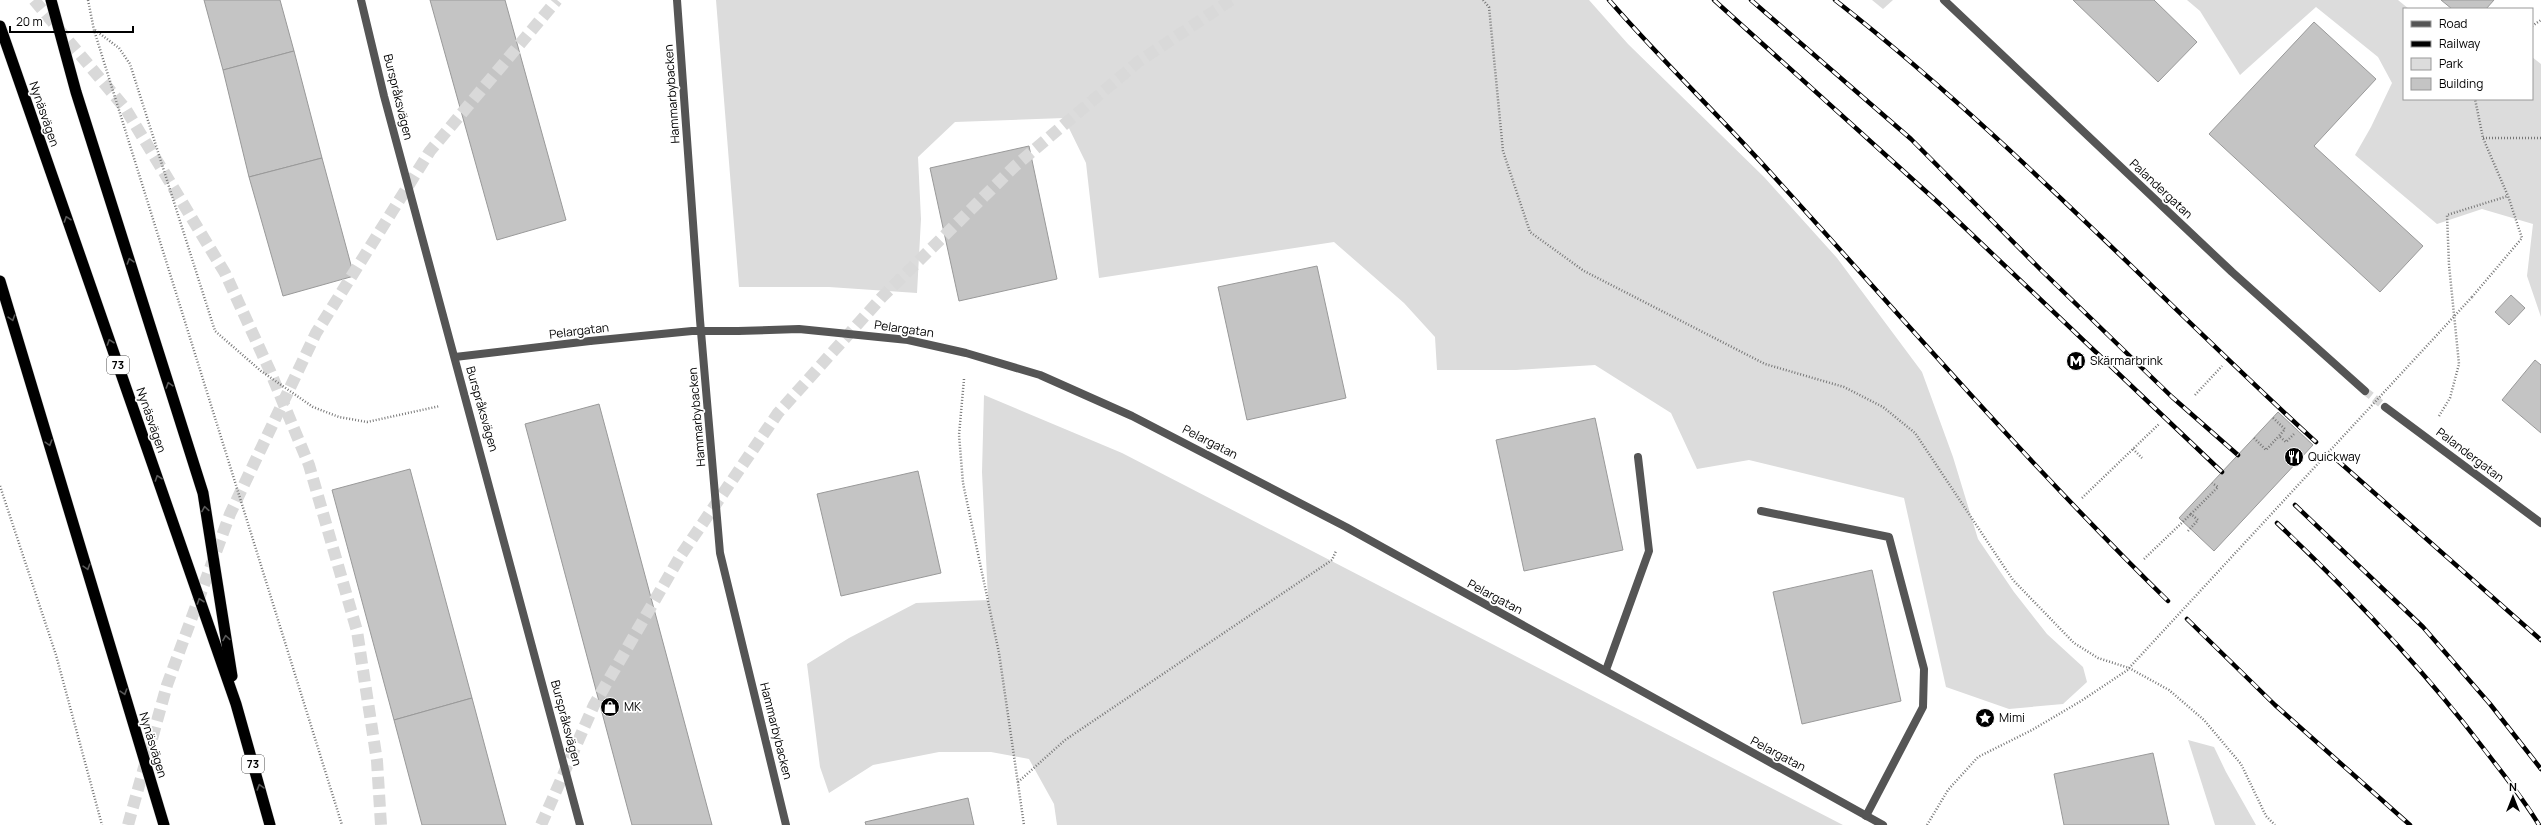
<svg xmlns="http://www.w3.org/2000/svg" width="2541" height="825" font-family="Manrope,sans-serif">
  <style>
    .green { fill: #dcdcdc }
    .building { fill: #c4c4c4; stroke: #999 }
    .lines { fill: none; stroke-linecap: round; stroke-linejoin: round }
    .minor-tunnel { stroke: #d9d9d9; stroke-width: 8; stroke-dasharray: 8 4; stroke-linecap: butt }
    .motorway-tunnel { stroke: #d9d9d9; stroke-width: 12; stroke-dasharray: 12 6; stroke-linecap: butt }
    .trunk-casing { stroke: #dbdbdb; stroke-width: 12 }
    .path { stroke: #777; stroke-width: 2.5; stroke-dasharray: 1 2; stroke-linecap: butt }
    .service { stroke: #555; stroke-width: 8 }
    .minor { stroke: #555; stroke-width: 8 }
    .trunk { stroke: #000; stroke-width: 11 }
    .rail-casing { stroke: #000; stroke-width: 4.5 }
    .rail { stroke: #fff; stroke-width: 3; stroke-dasharray: 9; stroke-linecap: butt }
    .path-bridge { stroke: #777; stroke-width: 2.5; stroke-dasharray: 1 2; stroke-linecap: butt }
    .minor-bridge { stroke: #555; stroke-width: 8 }
    .oneway { stroke: #595959 }
    .labels { text-anchor: middle; stroke-width: 3.5; stroke-linejoin: round; paint-order: stroke }
    .shield { fill: #fff; stroke: #4c4c4c; stroke-width: 1 }
    .shield-label { font-size: 11px; font-weight: bold; fill: #000 }
    .street-label { font-size: 12px; fill: #000; stroke: #fff }
    .poi-label { font-size: 12px; fill: #000; stroke: #fff; text-anchor: start }
  </style>
  <rect width="100%" height="100%" fill="#fff"/>
  <!-- green -->
  <g class="green">
    <path d="M716 0H1589L1628 44 1764 177 1837 258 1922 372 1953 457 1978 539 2014 592 2047 634 2083 667 2087 682 2063 704 2009 709 1946 687 1904 498 1749 460 1697 469 1671 413 1595 365 1516 370H1437L1435 337 1404 303 1334 242 1099 278 1086 163 1064 118 955 122 918 157 921 219 917 293 829 287H739Z"/>
    <path d="M1872 0H1893L1883 9Z"/>
    <path d="M2187 0H2398L2409 9H2404V99H2532V57L2541 64V317L2527 276 2533 224 2482 209 2437 224 2355 155 2371 127 2392 83 2378 57 2316 7 2240 75 2200 11Z"/>
    <path d="M984 395 1122 453 1843 825H1057L1054 804 1029 759 991 752H939L873 765 829 793 820 767 807 664 849 638 916 603 988 600 982 472Z"/>
    <path d="M2188 740 2214 747 2226 772 2256 825H2215Z"/>
  </g>
  <!-- building -->
  <g class="building">
    <path d="M204 0H280L294 51 223 70Z"/>
    <path d="M430 0H505L566 220 497 240Z"/>
    <path d="M2073 0H2154L2197 42 2158 82Z"/>
    <path d="M2441 0H2494L2486 9H2452Z"/>
    <path d="M2314 22 2376 79 2314 146 2423 246 2380 292 2209 134Z"/>
    <path d="M294 51 322 158 249 177 223 70Z"/>
    <path d="M1029 146 1057 279 959 301 930 168Z"/>
    <path d="M322 158 354 276 283 296 249 177Z"/>
    <path d="M1317 266 1346 398 1247 420 1218 287Z"/>
    <path d="M2511 295 2525 308 2509 325 2495 312Z"/>
    <path d="M2535 360 2541 365V433L2502 400Z"/>
    <path d="M599 404 712 825H632L525 424Z"/>
    <path d="M2278 412 2313 445 2214 551 2179 518Z"/>
    <path d="M1595 418 1623 550 1524 571 1496 440Z"/>
    <path d="M410 469 472 698 394 720 332 490Z"/>
    <path d="M918 471 941 573 841 596 817 494Z"/>
    <path d="M1872 570 1901 701 1802 724 1773 592Z"/>
    <path d="M472 698 506 825H422L394 720Z"/>
    <path d="M2153 753 2169 825H2064L2054 774Z"/>
    <path d="M968 798 974 825H866L865 822Z"/>
  </g>
  <g class="lines">
    <!-- minor-tunnel -->
    <path class="minor-tunnel" d="M2365 391 2385 407"/>
    <!-- motorway-tunnel -->
    <g class="motorway-tunnel">
      <path d="M34 0 125 108 225 273 270 371 309 465 357 631 377 761 381 825"/>
      <path d="M128 825 167 685 230 514 316 333 430 151 557 0"/>
      <path d="M541 825 594 705 681 555 778 413 882 297 1015 166 1138 62 1231 0"/>
    </g>
    <!-- trunk casing -->
    <g class="trunk-casing">
      <g id="trunk">
        <path d="M51 0 76 92 203 493 232 676"/>
        <path d="M0 26 236 704 270 825"/>
        <path d="M0 281 164 825"/>
      </g>
    </g>
    <!-- path -->
    <g class="path">
      <path d="M88 0 94 30 342 825"/>
      <path d="M1483 0 1489 7 1503 151 1530 232 1584 271 1765 364 1844 387 1883 407 1915 433 2013 580 2074 643 2098 658 2129 668 2169 690 2204 720 2241 764 2266 816 2275 825"/>
      <path d="M2532 26 2541 20"/>
      <path d="M95 30 119 48 130 64 215 331 261 371 313 407 339 417 367 422 440 406"/>
      <path d="M2483 138H2541"/>
      <path d="M2472 297 2522 238 2508 196 2483 138 2475 99"/>
      <path d="M964 379 959 435 963 483 999 653 1024 825"/>
      <path d="M2195 395 2222 366"/>
      <path d="M2439 416 2450 398 2459 364 2449 265 2447 215 2508 196"/>
      <path d="M2273 418 2285 429 2279 436 2286 442 2294 434"/>
      <path d="M2254 438 2266 450 2279 436"/>
      <path d="M2133 449 2142 458"/>
      <path d="M0 486 56 655 102 825"/>
      <path d="M2082 498 2159 424"/>
      <path d="M2188 531 2198 520 2191 514 2218 487 2212 483"/>
      <path d="M2144 559 2191 514"/>
      <path d="M1018 782 1065 740 1332 560 1336 551"/>
      <path d="M1927 825 1948 790 1978 757 2032 730 2081 701 2129 669"/>
    </g>
    <!-- service -->
    <g class="service">
      <path d="M1761 511 1889 537 1924 669 1923 707 1866 816"/>
      <path d="M1606 670 1649 551 1638 457"/>
    </g>
    <!-- minor -->
    <g class="minor">
      <path d="M361 0 384 96 580 825"/>
      <path d="M677 0 700 320 720 553 786 825"/>
      <path d="M1944 0 2232 272 2365 391"/>
      <path d="M738 331 799 329 908 340 966 353 1040 375 1132 416 1346 527 1883 825"/>
      <path d="M455 357 590 341"/>
      <path d="M2385 407 2541 523"/>
    </g>
    <!-- trunk -->
    <use href="#trunk" class="trunk"/>
    <!-- rail casing -->
    <g class="rail-casing">
      <g id="rail">
        <path d="M1609 0C1663 62 1723 119 1778 181 1906 322 2032 468 2168 601"/>
        <path d="M1714 0 1941 205 2222 472"/>
        <path d="M1751 0 1911 139 2041 270 2172 397 2238 455"/>
        <path d="M1835 0C2006 134 2156 295 2316 442"/>
        <path d="M2337 460 2541 640"/>
        <path d="M2295 505 2423 627 2490 704 2541 769"/>
        <path d="M2277 523C2352 594 2422 667 2484 749 2503 774 2523 798 2539 825"/>
        <path d="M2187 619 2275 705 2410 825"/>
      </g>
    </g>
    <!-- rail -->
    <use href="#rail" class="rail"/>
    <!-- path-bridge -->
    <path class="path-bridge" d="M2129 668 2472 297"/>
    <!-- minor-bridge -->
    <path class="minor-bridge" d="M590 341 692 331H738"/>
  </g>
  <!-- one-way arrows -->
  <defs><path id="oneway-chevron" d="M-2-3.5L2.5 0L-2 3.5" fill="none" stroke-width="1.6" stroke-linecap="round" stroke-linejoin="round"/></defs>
  <g class="oneway">
    <use href="#oneway-chevron" transform="translate(67 219) rotate(-109)"/>
    <use href="#oneway-chevron" transform="translate(130 261) rotate(-107)"/>
    <use href="#oneway-chevron" transform="translate(12 318) rotate(73)"/>
    <use href="#oneway-chevron" transform="translate(110 342) rotate(-109)"/>
    <use href="#oneway-chevron" transform="translate(169 385) rotate(-107)"/>
    <use href="#oneway-chevron" transform="translate(49 443) rotate(73)"/>
    <use href="#oneway-chevron" transform="translate(158 478) rotate(-109)"/>
    <use href="#oneway-chevron" transform="translate(205 509) rotate(-99)"/>
    <use href="#oneway-chevron" transform="translate(87 567) rotate(73)"/>
    <use href="#oneway-chevron" transform="translate(200 601) rotate(-109)"/>
    <use href="#oneway-chevron" transform="translate(226 638) rotate(-99)"/>
    <use href="#oneway-chevron" transform="translate(124 692) rotate(73)"/>
    <use href="#oneway-chevron" transform="translate(260 787) rotate(-106)"/>
  </g>
  <!-- icons -->
  <defs>
    <g id="metro-disc" transform="scale(1)"><circle r="9.5" fill="#000" stroke="#fff"/><path d="M-5.5 5V-5H-3L0 0L3-5H5.5V5H3V-.5L0 4L-3-.5V5Z" fill="#fff"/></g>
    <g id="restaurant-disc" transform="scale(1)"><circle r="9.5" fill="#000" stroke="#fff"/><path d="M-5-6h1v4h1v-4h1v4h1v-4h1v5L-1.5 .5V6h-2V.5L-5-1ZM5-6V6H3V1.5H1.5Q1.5-4 5-6Z" fill="#fff"/></g>
    <g id="shop-disc" transform="scale(1)"><circle r="9.5" fill="#000" stroke="#fff"/><path d="M-5-2.5h2.3a2.7 3.5 0 0 1 5.4 0H5L5.5 6h-11ZM-1.5-2.5h3a1.5 2.3 0 0 0-3 0Z" fill="#fff"/></g>
    <g id="sight-disc" transform="scale(1)"><circle r="9.5" fill="#000" stroke="#fff"/><path d="M0-6L1.8-2.2L6-1.7L2.9 1.2L3.7 5.4L0 3.3L-3.7 5.4L-2.9 1.2L-6-1.7L-1.8-2.2Z" fill="#fff"/></g>
  </defs>
  <g fill-rule="evenodd">
    <use href="#metro-disc" x="2076" y="361"/>
    <use href="#restaurant-disc" x="2294" y="457"/>
    <use href="#shop-disc" x="610" y="707"/>
    <use href="#sight-disc" x="1985" y="718"/>
  </g>
  <g class="labels">
    <!-- shield labels -->
    <g class="shield">
      <rect x="107" y="356" width="22" height="18" rx="3"/>
      <rect x="242" y="755" width="22" height="18" rx="3"/>
    </g>
    <g class="shield-label">
      <text x="118" y="369">73</text>
      <text x="253" y="768">73</text>
    </g>
    <!-- street labels -->
    <g class="street-label">
      <text transform="translate(672 94) rotate(-94)" y="4">Hammarbybacken</text>
      <text transform="translate(398 97) rotate(76)" y="4">Burspråksvägen</text>
      <text transform="translate(44 114) rotate(71)" y="4">Nynäsvägen</text>
      <text transform="translate(2161 189) rotate(43)" y="4">Palandergatan</text>
      <text transform="translate(904 329) rotate(8)" y="4">Pelargatan</text>
      <text transform="translate(579 331) rotate(-7)" y="4">Pelargatan</text>
      <text transform="translate(482 409) rotate(74)" y="4">Burspråksvägen</text>
      <text transform="translate(697 417) rotate(-95)" y="4">Hammarbybacken</text>
      <text transform="translate(151 420) rotate(71)" y="4">Nynäsvägen</text>
      <text transform="translate(1210 442) rotate(27)" y="4">Pelargatan</text>
      <text transform="translate(2470 455) rotate(37)" y="4">Palandergatan</text>
      <text transform="translate(1495 597) rotate(28)" y="4">Pelargatan</text>
      <text transform="translate(566 723) rotate(75)" y="4">Burspråksvägen</text>
      <text transform="translate(776 731) rotate(76)" y="4">Hammarbybacken</text>
      <text transform="translate(153 745) rotate(73)" y="4">Nynäsvägen</text>
      <text transform="translate(1778 754) rotate(28)" y="4">Pelargatan</text>
    </g>
    <!-- poi labels -->
    <g class="poi-label">
      <text x="2090" y="365">Skärmarbrink</text>
      <text x="2308" y="461">Quickway</text>
      <text x="624" y="711">MK</text>
      <text x="1999" y="722">Mimi</text>
    </g>
  </g>
  <!-- legend -->
  <rect x="2403" y="8" width="130" height="92" fill="#ffffff" stroke="#999999"/>
  <rect x="2411" y="21" width="20" height="6" fill="#555555" stroke="#999999"/>
  <text x="2439" y="28" font-size="12" fill="#000000">Road</text>
  <rect x="2411" y="41" width="20" height="6" fill="#000000" stroke="#999999"/>
  <text x="2439" y="48" font-size="12" fill="#000000">Railway</text>
  <rect x="2411" y="58" width="20" height="12" fill="#dcdcdc" stroke="#999999"/>
  <text x="2439" y="68" font-size="12" fill="#000000">Park</text>
  <rect x="2411" y="78" width="20" height="12" fill="#c4c4c4" stroke="#999999"/>
  <text x="2439" y="88" font-size="12" fill="#000000">Building</text>
  <!-- north arrow -->
  <g transform="translate(2513 797)" stroke="#ffffff" stroke-width="3" paint-order="stroke">
  <path d="M0-3L7 15L0 10L-7 15Z" fill="#000000"/>
  <text y="-6" font-size="11" font-weight="bold" text-anchor="middle" fill="#000000">N</text>
  </g>
  <!-- scale -->
  <path d="M10 26v6h123v-6" fill="none" stroke="#000000" stroke-width="2"/>
  <text x="16" y="26" font-size="12" fill="#000000" stroke="#ffffff" stroke-width="3" paint-order="stroke">20 m</text>
</svg>
